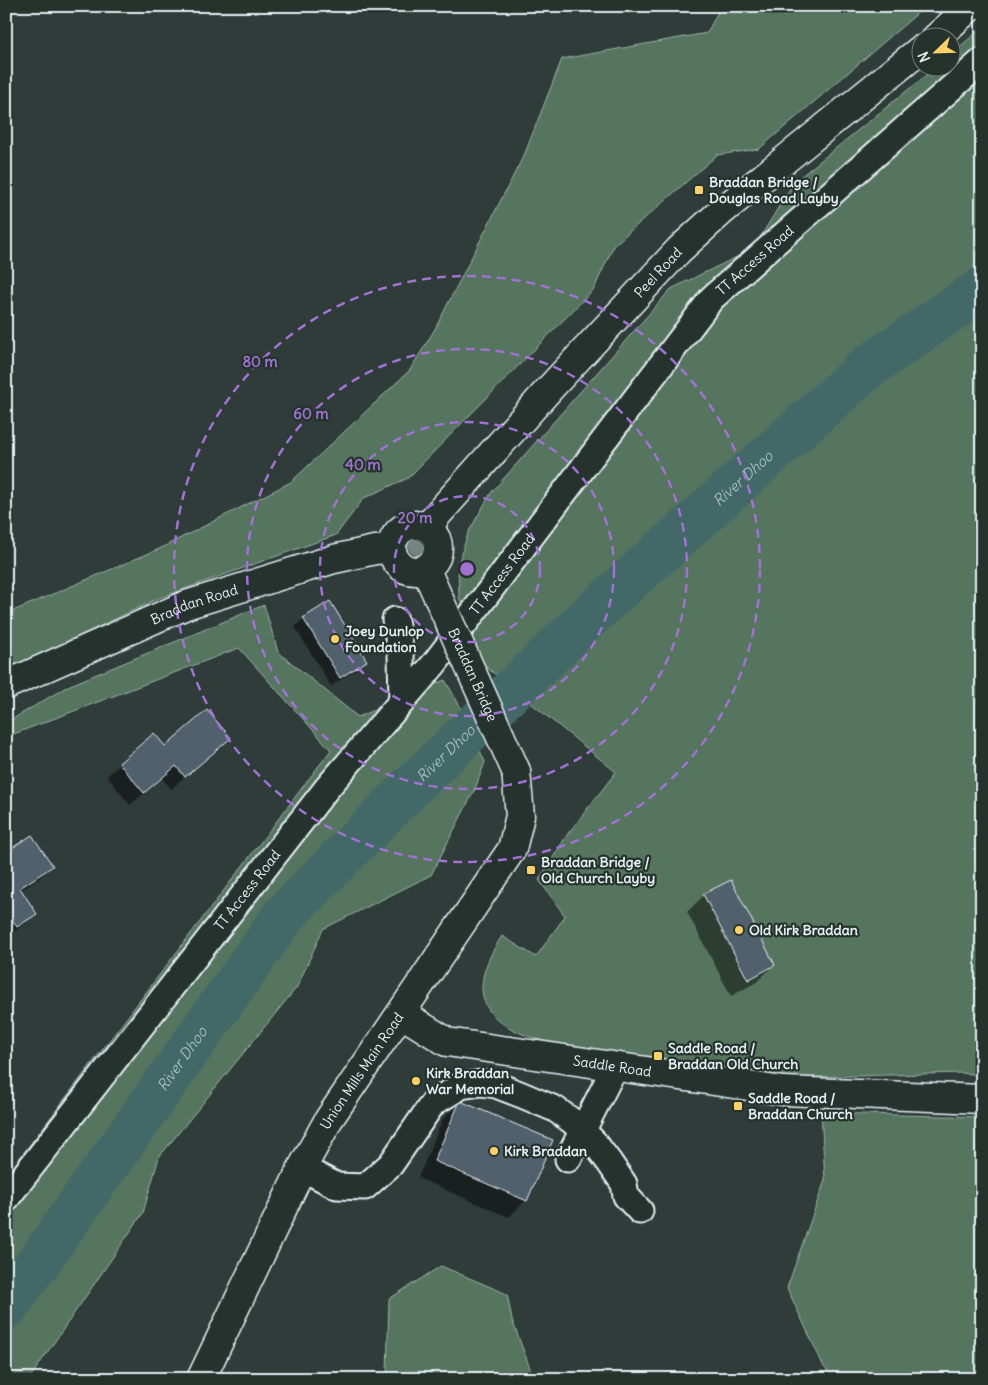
<svg xmlns="http://www.w3.org/2000/svg" width="988" height="1385" font-family="Delius,sans-serif">
  <style>
    .green { fill: #55755e; stroke: #9eb3ab }
    .shadow { fill: #0007 }
    .lines { fill: none; stroke-linecap: round; stroke-linejoin: round }
    .river { stroke: #436768; stroke-width: 44 }
    .building { fill: #51616d; stroke: #e8f1f8 }
    .minor-casing { stroke: #e8f1f8; stroke-width: 29 }
    .highway-casing { stroke: #e8f1f8; stroke-width: 31 }
    .minor { stroke: #26332d; stroke-width: 25 }
    .highway { stroke: #26332d; stroke-width: 28 }
    .highway-bridge-casing { stroke: #e8f1f8; stroke-width: 31; stroke-linecap: butt }
    .highway-bridge { stroke: #26332d; stroke-width: 28 }
    .tree { fill: #748480 }
    .ring { fill: none; stroke: #a171d3; stroke-width: 2.5; stroke-dasharray: 9 6 }
    .poi-dot { fill: #ffd166; stroke: #26332d; stroke-width: 2 }
    .labels { text-anchor: middle; stroke-width: 4.5; stroke-linejoin: round; paint-order: stroke }
    .poi-label { font-size: 14px; font-weight: bold; fill: #e8f1f8; stroke: #26332d; text-anchor: start }
    .street-label { font-size: 14px; fill: #e8f1f8; stroke: #26332d }
    .water-label { font-size: 15px; font-style: italic; fill: #a6babe; stroke: #26332d }
    .centre { fill: #a171d3; stroke: #26332d; stroke-width: 2.5 }
    .ring-label { font-size: 15px; text-anchor: middle; font-weight: bold; fill: #a171d3; stroke: #26332d; stroke-width: 4.5; stroke-linejoin: round; paint-order: stroke }
  </style>
  <rect width="100%" height="100%" fill="#2f3c3a"/>
  <filter id="ink" filterUnits="userSpaceOnUse"><feTurbulence type="fractalNoise" baseFrequency=".02" numOctaves="2"/><feDisplacementMap in="SourceGraphic" scale="10" xChannelSelector="R" yChannelSelector="G"/><feConvolveMatrix kernelMatrix="1 2 1 2 8 2 1 2 1" color-interpolation-filters="sRGB"/></filter>
  <g filter="url(#ink)">
    <!-- green -->
    <g class="green">
      <path d="M721 6H926L759 149 717 155 614 245 594 289 408 478 364 498 336 535 159 598 6 671V614L159 549 291 482 410 370 435 329 525 153 562 59 707 33Z"/>
      <path d="M982 28V1075L962 1073 780 1078 547 1042C483 1025 463 995 502 936L536 957 565 916 539 880 567 835 616 772 485 666 468 630 459 596 458 565 468 533 491 493 671 289 753 249 794 182 935 68H950L951 54Z"/>
      <path d="M264 605 278 652 358 717 445 680 460 706 485 762 475 789 431 875 323 929 297 987 159 1157 143 1213 29 1379H6V1176L331 750 239 648 6 737V723L68 686Z"/>
      <path d="M821 1113 982 1117V1379H835L824 1367 787 1288 825 1180Z"/>
      <path d="M441 1266 507 1294 512 1320 534 1379H382L387 1375 389 1299Z"/>
    </g>
    <!-- shadow -->
    <g class="shadow">
      <path d="M330 603 366 660 357 669 331 686 295 627 303 619Z"/>
      <path d="M229 738 171 789 162 778 130 805 107 776 120 764 165 748Z"/>
      <path d="M6 854 51 866 38 879 20 891 35 913 22 926 6 937Z"/>
      <path d="M704 895 774 965 757 982 731 996 687 912Z"/>
      <path d="M460 1102 526 1200 509 1217 418 1178 443 1119Z"/>
    </g>
    <g class="lines">
      <!-- river -->
      <path class="river" id="s1" d="M6 1308 285 914 411 787 595 611 868 367 982 289"/>
    </g>
    <!-- building -->
    <g class="building">
      <path d="M330 601 367 661 340 678 303 618Z"/>
      <path d="M207 710 231 738 185 777 176 766 144 793 119 763 154 733 165 746Z"/>
      <path d="M32 835 53 866 20 888 37 914 17 927 8 913 6 914V852Z"/>
      <path d="M731 880 775 965 748 980 703 894Z"/>
      <path d="M460 1101 553 1140 527 1201 434 1161Z"/>
    </g>
    <g class="lines">
      <!-- minor casing -->
      <g class="minor-casing">
        <g id="minor">
          <path d="M395 620 401 654 402 702"/>
          <path d="M568 1159 615 1067"/>
          <path d="M302 1168 337 1186 365 1187 391 1164 433 1103 461 1086 481 1083 496 1085 522 1095 555 1109 572 1121 594 1142 609 1162 624 1184 626 1196 640 1211"/>
          <path id="s2" d="M6 1199 327 788 434 664 712 298 982 61"/>
        </g>
      </g>
      <!-- highway casing -->
      <g class="highway-casing">
        <g id="highway">
          <path d="M936 38 971 6"/>
          <circle cx="415" cy="548" r="23"/>
          <path id="s3" d="M428 528 436 516 552 386 679 250 722 211 920 50"/>
          <path id="s4" d="M6 685 186 605 334 559 375 550 391 549"/>
          <path id="s5" d="M402 1014 447 1042 783 1091 982 1099"/>
          <path id="s6" d="M201 1379 302 1168 329 1119 512 849 520 816 516 771"/>
        </g>
      </g>
      <!-- minor -->
      <use href="#minor" class="minor"/>
      <!-- highway -->
      <use href="#highway" class="highway"/>
      <!-- highway-bridge casing -->
      <g class="highway-bridge-casing">
        <g id="highway-bridge">
          <path id="s7" d="M430 579 516 771"/>
        </g>
      </g>
      <!-- highway-bridge -->
      <use href="#highway-bridge" class="highway-bridge"/>
    </g>
    <!-- trees -->
    <circle class="tree" cx="416" cy="547" r="8"/>
  </g>
  <!-- distance rings -->
  <g class="ring">
    <circle cx="467" cy="569" r="73"/>
    <circle cx="467" cy="569" r="147"/>
    <circle cx="467" cy="569" r="220"/>
    <circle cx="467" cy="569" r="293"/>
  </g>
  <!-- markers -->
  <g class="poi-dot">
    <rect x="694" y="185" width="10" height="10" rx="2.5"/>
    <circle cx="335" cy="639" r="5"/>
    <rect x="526" y="865" width="10" height="10" rx="2.5"/>
    <circle cx="739" cy="930" r="5"/>
    <rect x="653" y="1051" width="10" height="10" rx="2.5"/>
    <circle cx="416" cy="1081" r="5"/>
    <rect x="733" y="1101" width="10" height="10" rx="2.5"/>
    <circle cx="494" cy="1151" r="5"/>
  </g>
  <g class="labels">
    <!-- poi labels -->
    <g class="poi-label">
      <text x="709" y="187">Braddan Bridge /<tspan x="709" dy="16">Douglas Road Layby</tspan></text>
      <text x="345" y="636">Joey Dunlop<tspan x="345" dy="16">Foundation</tspan></text>
      <text x="541" y="867">Braddan Bridge /<tspan x="541" dy="16">Old Church Layby</tspan></text>
      <text x="749" y="935">Old Kirk Braddan</text>
      <text x="668" y="1053">Saddle Road /<tspan x="668" dy="16">Braddan Old Church</tspan></text>
      <text x="426" y="1078">Kirk Braddan<tspan x="426" dy="16">War Memorial</tspan></text>
      <text x="748" y="1103">Saddle Road /<tspan x="748" dy="16">Braddan Church</tspan></text>
      <text x="504" y="1156">Kirk Braddan</text>
    </g>
    <!-- street labels -->
    <g class="street-label">
      <text dy="5" stroke="none"><textPath href="#s2" startOffset="1202">TT Access Road</textPath></text>
      <text dy="5" stroke="none"><textPath href="#s3" startOffset="344">Peel Road</textPath></text>
      <text dy="5" stroke="none"><textPath href="#s2" startOffset="798">TT Access Road</textPath></text>
      <text dy="5" stroke="none"><textPath href="#s4" startOffset="205">Braddan Road</textPath></text>
      <text dy="5" stroke="none"><textPath href="#s7" startOffset="105">Braddan Bridge</textPath></text>
      <text dy="5" stroke="none"><textPath href="#s2" startOffset="392">TT Access Road</textPath></text>
      <text dy="5" stroke="none"><textPath href="#s5" startOffset="220">Saddle Road</textPath></text>
      <text dy="5" stroke="none"><textPath href="#s6" startOffset="348">Union Mills Main Road</textPath></text>
    </g>
    <!-- water labels -->
    <g class="water-label">
      <text dy="5" stroke="none"><textPath href="#s1" startOffset="1115">River Dhoo</textPath></text>
      <text dy="5" stroke="none"><textPath href="#s1" startOffset="710">River Dhoo</textPath></text>
      <text dy="5" stroke="none"><textPath href="#s1" startOffset="305">River Dhoo</textPath></text>
    </g>
  </g>
  <circle cx="467" cy="569" r="8" class="centre"/>
  <g class="ring-label">
    <text x="260" y="367">80 m</text>
    <text x="311" y="419">60 m</text>
    <text x="363" y="470">40 m</text>
    <text x="415" y="523">20 m</text>
  </g>
  <!-- margin -->
  <rect width="988" height="1385" fill="none" stroke="#26332d" stroke-width="25"/>
  <rect x="12" y="12" width="963" height="1360" fill="none" stroke="#e8f1f8" stroke-width="2" filter="url(#ink)"/>
  <!-- north arrow -->
  <g transform="translate(936 52) rotate(247)"><circle r="24" fill="#26332d" stroke="#747f7e"/>
  <path d="M0-4L9 19L0 12L-9 19Z" fill="#ffd166"/>
  <text y="-8" font-size="14" font-weight="bold" text-anchor="middle" fill="#e8f1f8">N</text>
  </g>
</svg>
